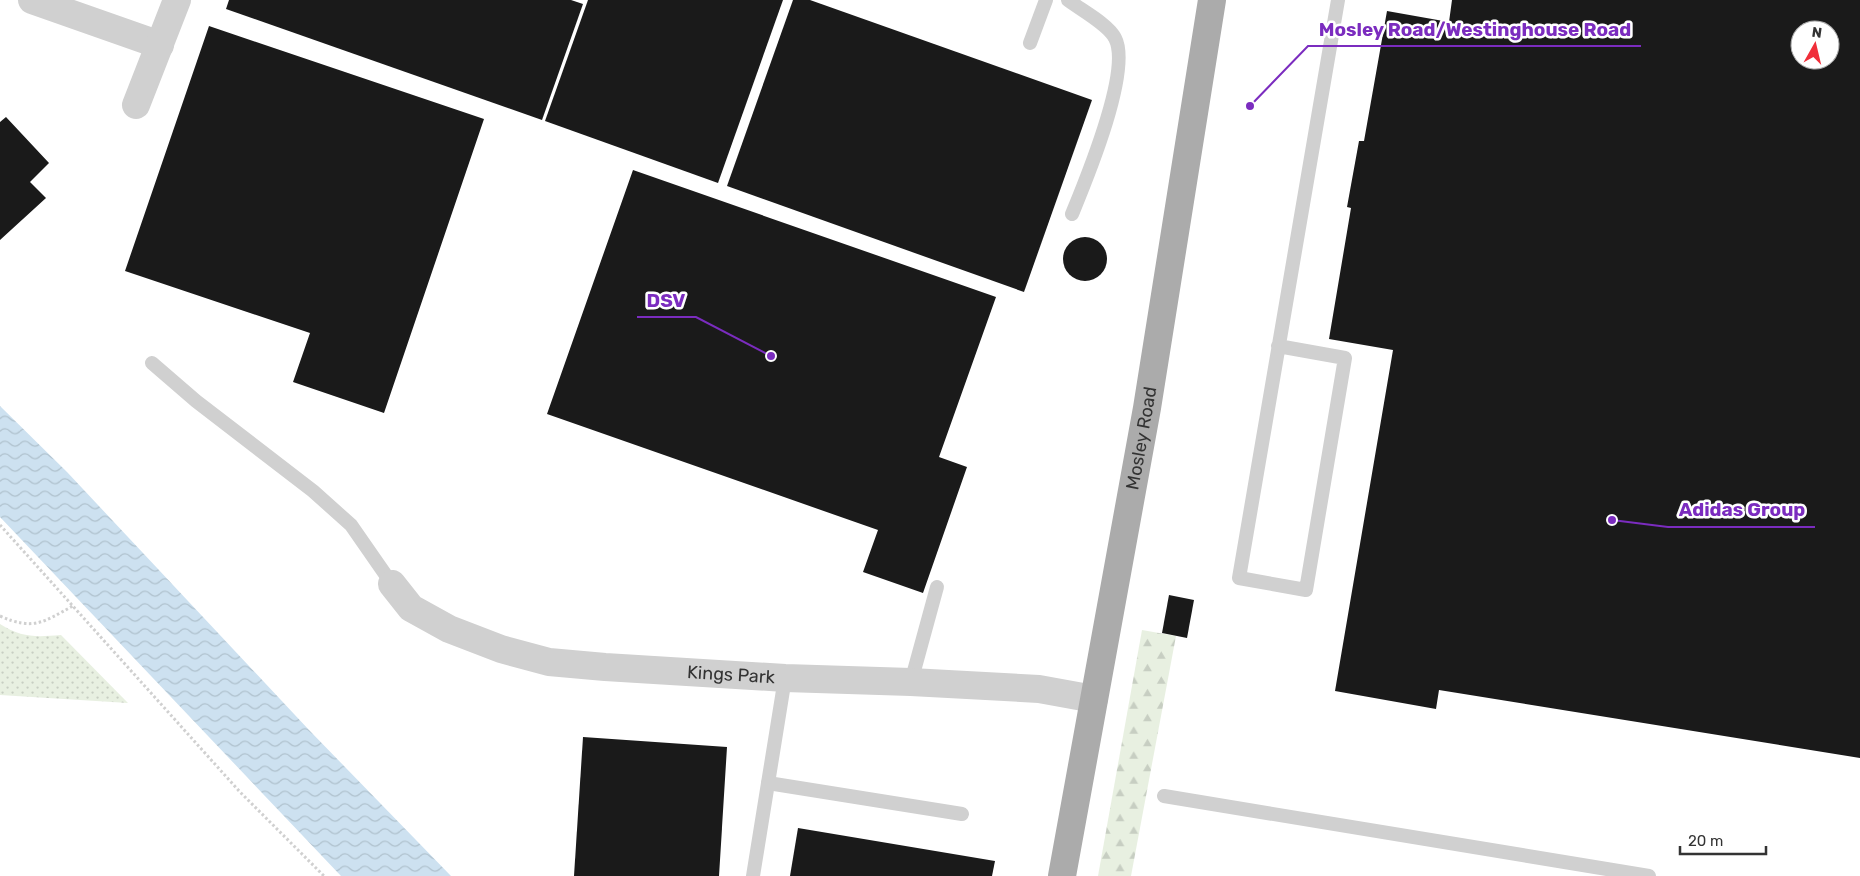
<svg xmlns="http://www.w3.org/2000/svg" width="1860" height="876" font-family="Rubik,sans-serif">
  <style>
    .grass { fill: url(#grass-dots) }
    .forest { fill: url(#forest-firs) }
    .water { fill: url(#water-waves) }
    .building { fill: #1a1a1a; fill-rule: evenodd }
    .lines { fill: none; stroke-linecap: round; stroke-linejoin: round }
    .path { stroke: #d0d0d0; stroke-width: 3; stroke-dasharray: 2.5 2.5; stroke-linecap: butt }
    .lane { stroke: #d0d0d0; stroke-width: 14 }
    .street { stroke: #d0d0d0; stroke-width: 28 }
    .primary { stroke: #ababab; stroke-width: 28 }
    .labels { text-anchor: middle; stroke-width: 5; stroke-linejoin: round; paint-order: stroke }
    .street-label { font-size: 18px; fill: #333; stroke: #fff }
    .leader { fill: none; stroke: #7b2cbf; stroke-width: 2 }
    .callout-dot { fill: #7b2cbf; stroke: #fff; stroke-width: 2 }
    .callout-label { font-size: 19px; text-anchor: middle; font-weight: bold; fill: #7b2cbf; stroke: #fff; stroke-width: 5; stroke-linejoin: round; paint-order: stroke }
  </style>
  <defs>
    <pattern id="grass-dots" width="8" height="8" patternUnits="userSpaceOnUse" patternTransform="scale(1.25)"><rect width="8" height="8" fill="#e8f0e1"/><path d="M2 2h.1M6 6h.1" fill="none" stroke="#c7cec2" stroke-width="1.8" stroke-linecap="round"/></pattern>
    <pattern id="forest-firs" width="22" height="20" patternUnits="userSpaceOnUse" patternTransform="scale(1.25)"><rect width="22" height="20" fill="#e8f0e1"/><path d="M5 1l3.5 6h-7zM16 11l3.5 6h-7z" fill="#c7cec2"/></pattern>
    <pattern id="water-waves" width="16" height="10" patternUnits="userSpaceOnUse" patternTransform="scale(1.25)"><rect width="16" height="10" fill="#cde1f0"/><path d="M0 5q4-4 8 0t8 0" fill="none" stroke="#b0c2ce"/></pattern>
  </defs>
  <rect width="100%" height="100%" fill="#fff"/>
  <!-- grass -->
  <path class="grass" d="M0 624C22 638 36 637 61 635L128 703 0 695Z"/>
  <!-- forest -->
  <path class="forest" d="M1142 630 1176 636 1131 876H1098Z"/>
  <!-- water -->
  <path class="water" d="M0 406 67 472 309 730 451 876H341L0 517Z"/>
  <!-- building -->
  <g class="building">
    <path d="M229 0H571L583 4 542 120 226 9Z"/>
    <path d="M588 0H783L718 183 545 121Z"/>
    <path d="M793 0H810L1092 100 1024 292 727 186Z"/>
    <path d="M1452 0H1860V758L1439 690 1436 709 1335 691 1393 350 1329 339 1351 208 1347 207 1359 141H1364L1387 11 1449 22ZM1800 30H1830V60H1800Z"/>
    <path d="M209 26 484 119 384 413 293 382 310 333 125 271Z"/>
    <path d="M6 117 49 163 30 182 46 198 0 240V122Z"/>
    <path d="M633 170 996 297 939 457 967 467 923 593 863 572 878 530 547 414Z"/>
    <circle cx="1085" cy="259" r="22"/>
    <path d="M1169 595 1194 600 1187 638 1162 633Z"/>
    <path d="M583 737 727 747 719 876H574Z"/>
    <path d="M798 828 995 861 992 876H790Z"/>
  </g>
  <g class="lines">
    <!-- path -->
    <g class="path">
      <path d="M0 525 240 792 324 876"/>
      <path d="M0 616C34 631 43 622 73 606"/>
    </g>
    <!-- lane -->
    <g class="lane">
      <path d="M1068 0C1081 10 1108 24 1115 38 1132 70 1086 180 1072 214"/>
      <path d="M1030 43 1046 0"/>
      <path d="M1278 346 1345 358 1306 590 1239 578 1338 0"/>
      <path d="M152 363 196 401 313 491 351 525 392 584"/>
      <path d="M911 682 937 587"/>
      <path d="M768 783 962 814"/>
      <path d="M1164 796 1649 876"/>
      <path d="M753 876 785 678"/>
    </g>
    <!-- street -->
    <g class="street">
      <path d="M32 0 160 45"/>
      <path d="M136 105 177 0"/>
      <path id="s1" d="M392 584 411 608 449 629 501 649 549 662 605 667 785 678 911 682 1039 689 1094 699"/>
    </g>
    <!-- primary -->
    <path class="primary" id="s2" d="M1062 876 1147 408 1212 0"/>
  </g>
  <g class="labels">
    <!-- street labels -->
    <g class="street-label">
      <text dy="6" stroke="none"><textPath href="#s2" startOffset="445">Mosley Road</textPath></text>
      <text dy="6" stroke="none"><textPath href="#s1" startOffset="362">Kings Park</textPath></text>
    </g>
  </g>
  <!-- callouts -->
  <path class="leader" d="M1250 106L1308 46H1641M771 356L696 317H637M1612 520L1668 527H1815"/>
  <g class="callout-dot">
    <circle cx="1250" cy="106" r="5"/>
    <circle cx="771" cy="356" r="5"/>
    <circle cx="1612" cy="520" r="5"/>
  </g>
  <g class="callout-label">
    <text x="1475" y="36">Mosley Road/Westinghouse Road</text>
    <text x="666" y="307">DSV</text>
    <text x="1742" y="516">Adidas Group</text>
  </g>
  <!-- north arrow -->
  <g transform="translate(1815 45) rotate(8)"><circle r="24" fill="#ffffff" stroke="#adadad"/>
  <path d="M0-4L9 19L0 12L-9 19Z" fill="#f02e39"/>
  <text y="-8" font-size="14" font-weight="bold" text-anchor="middle" fill="#333333">N</text>
  </g>
  <!-- scale -->
  <path d="M1680 846v8h86v-8" fill="none" stroke="#333333" stroke-width="2.5"/>
  <text x="1688" y="846" font-size="15" fill="#333333" stroke="#ffffff" stroke-width="4" paint-order="stroke">20 m</text>
</svg>
